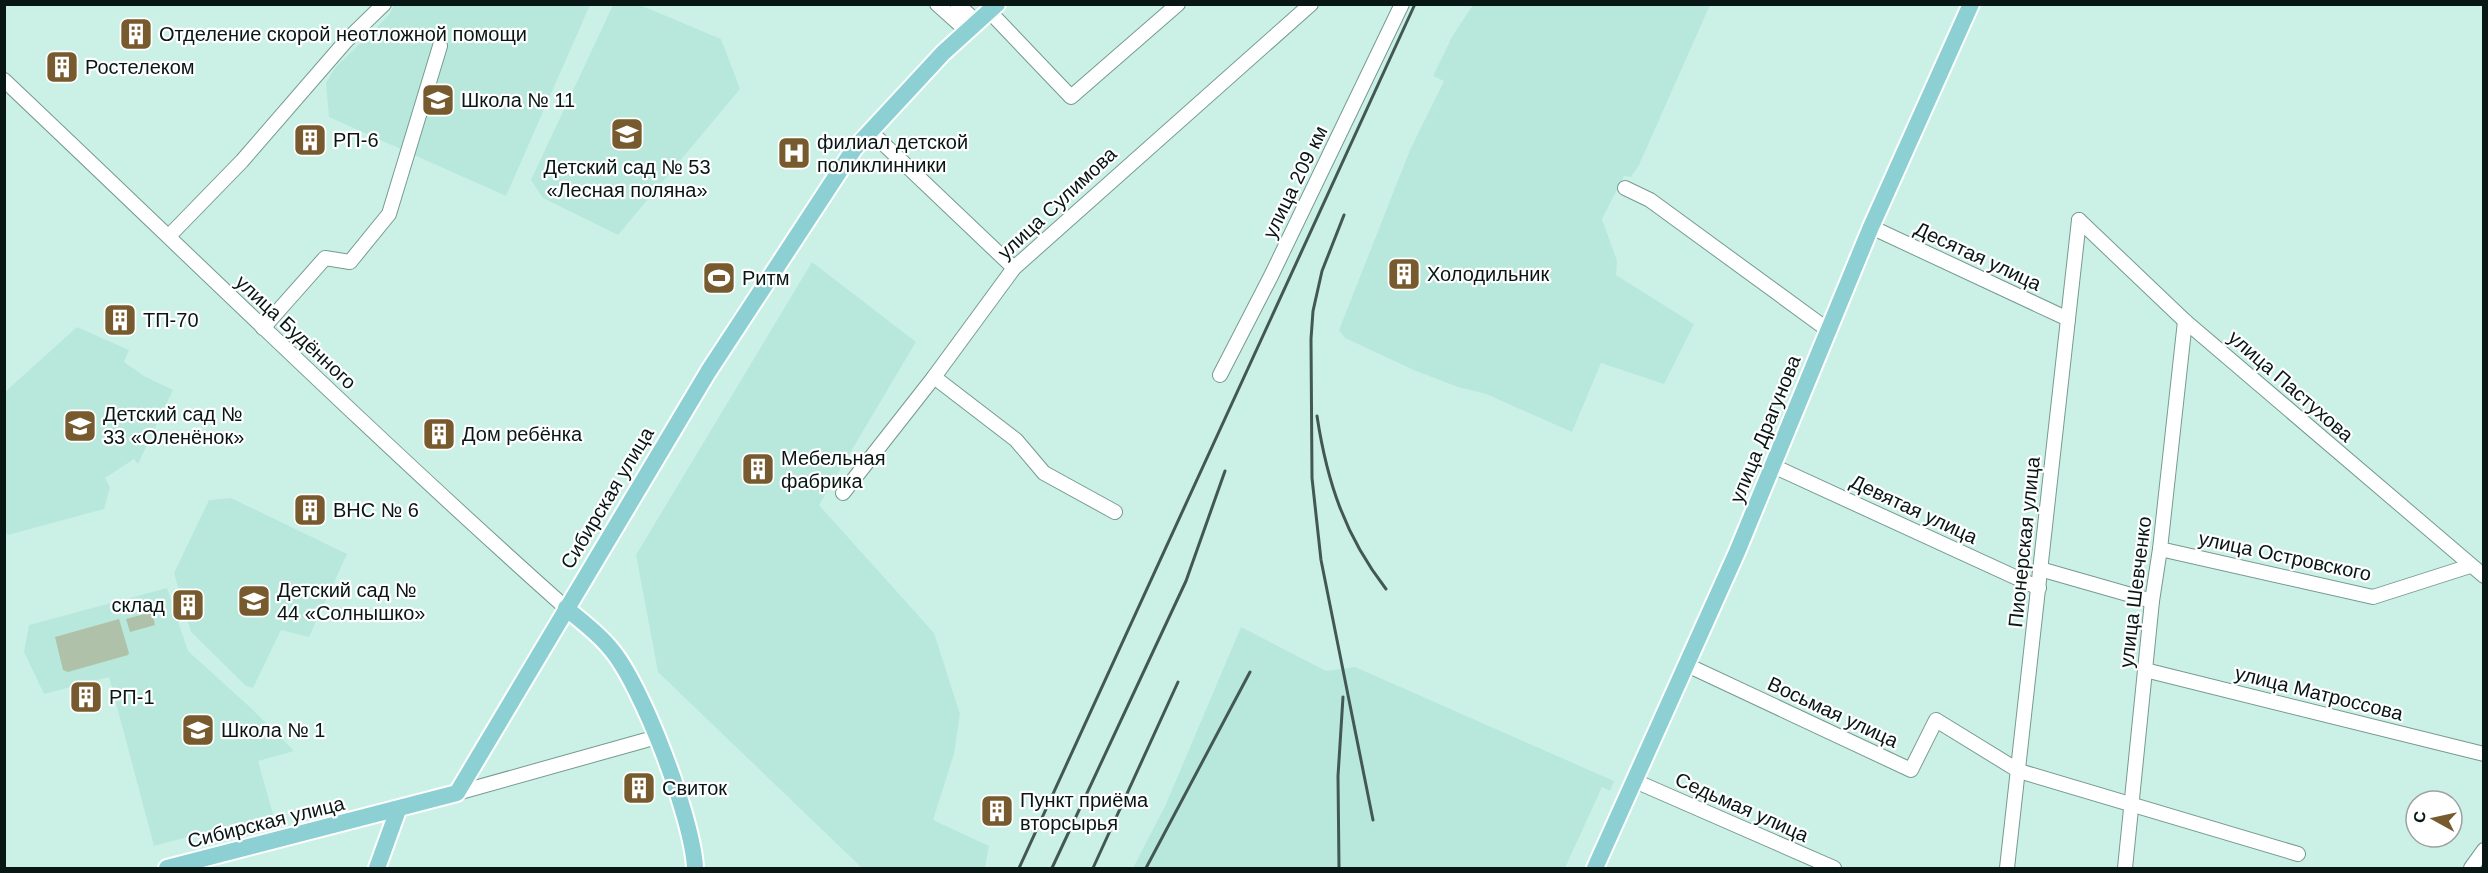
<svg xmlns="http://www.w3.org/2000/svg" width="2488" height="873" font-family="Arial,sans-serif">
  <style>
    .built { fill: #b8e8dc }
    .green { fill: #b0c1aa }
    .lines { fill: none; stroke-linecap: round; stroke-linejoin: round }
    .minor-casing { stroke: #769a91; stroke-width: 16 }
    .major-casing { stroke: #fff; stroke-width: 20 }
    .minor { stroke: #fff; stroke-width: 14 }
    .major { stroke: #8dd0d3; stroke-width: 16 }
    .rail { stroke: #435853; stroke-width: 3 }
    .labels { text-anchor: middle; stroke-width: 4.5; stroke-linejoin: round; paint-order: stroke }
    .poi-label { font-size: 20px; fill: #091714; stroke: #fff; text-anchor: start }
    .street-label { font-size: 20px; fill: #091714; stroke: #fff }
  </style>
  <rect width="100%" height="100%" fill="#cbf1e7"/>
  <!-- built -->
  <g class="built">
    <path d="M394 5H590L506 196 329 117 326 83 335 68 389 15Z"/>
    <path d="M613 5H640L721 39 740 89 618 235 543 198 531 180Z"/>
    <path d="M1473 5H1710L1639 165 1631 177 1624 176 1602 219 1617 261 1616 275 1694 324 1664 384 1601 363 1572 432 1486 394 1458 387 1416 371 1345 338 1339 330 1410 150 1444 81 1433 76 1453 35Z"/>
    <path d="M812 262 916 342 819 505 934 633 960 714 954 754 933 820 989 846 985 868H862L658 672 636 555Z"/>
    <path d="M77 327 129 350 124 362 144 376 173 390 138 464 134 459 105 478 110 487 104 509 8 535 4 530 5 392Z"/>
    <path d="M231 498 347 554 309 637 281 630 253 688 246 686 191 632 174 573 209 500Z"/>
    <path d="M167 588 188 651 251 708 294 751 258 761 273 814 154 846 109 677 44 694 24 652 29 625Z"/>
    <path d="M1241 627 1326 671 1355 667 1614 781 1610 791 1602 787 1565 868H1133L1166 804Z"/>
  </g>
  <!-- green -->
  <g class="green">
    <path d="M152 612 155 625 130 632 126 619Z"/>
    <path d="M119 619 129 653 128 655 68 672 63 670 55 637Z"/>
  </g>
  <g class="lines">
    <!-- minor casing -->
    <g class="minor-casing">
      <g id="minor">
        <path d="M937 4 966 30"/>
        <path d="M957 4 977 22"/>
        <path d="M989 11 1071 97 1178 4"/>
        <path d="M4 80C191 257 374 437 566 608"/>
        <path d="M870 131 1014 268"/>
        <path d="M1625 188 1650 200 1828 330"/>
        <path d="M2079 220 2185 321 2484 576"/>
        <path d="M1871 227 2068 319"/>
        <path d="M169 236 242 161 346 41 384 4"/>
        <path d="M263 328 325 258 350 262 389 214 440 46"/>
        <path d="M1220 375 1271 276 1402 4"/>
        <path d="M934 377 1016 440 1044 473 1115 512"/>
        <path d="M1773 466 2039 588"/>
        <path d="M843 493 934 377 1014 268 1311 4"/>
        <path d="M2160 549 2373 597 2470 566"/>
        <path d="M2040 569 2152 601"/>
        <path d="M1687 665 1911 770 1936 720 2019 771 2298 854"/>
        <path d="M2145 670 2484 754"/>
        <path d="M1635 781 1834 868"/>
        <path d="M457 793 657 737"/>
        <path d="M2007 868 2079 220"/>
        <path d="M2125 868 2152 601 2160 549 2185 321"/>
        <path d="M2471 868 2484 850"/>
      </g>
    </g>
    <!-- major casing -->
    <g class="major-casing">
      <g id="major">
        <path d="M566 608C581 621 598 633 610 648 642 684 693 820 695 868"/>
        <path d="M167 868 457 793 708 372 854 149 943 53 997 4"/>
        <path d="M377 868 398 810"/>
        <path d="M1595 868 1737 552 1871 227 1971 4"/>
      </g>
    </g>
    <!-- minor -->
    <use href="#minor" class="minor"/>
    <!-- major -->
    <use href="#major" class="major"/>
    <!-- rail -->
    <g class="rail">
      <path d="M1344 215 1322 271 1313 311 1311 339 1312 478 1321 560 1373 820"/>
      <path d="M1317 416C1327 482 1345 536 1386 589"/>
      <path d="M1019 868 1415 4"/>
      <path d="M1052 868 1186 581 1225 471"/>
      <path d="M1093 868 1178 682"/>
      <path d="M1146 868 1250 672"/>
      <path d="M1339 868 1338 776 1343 697"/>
    </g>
  </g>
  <!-- icons -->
  <defs>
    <g id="building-square" transform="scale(1.725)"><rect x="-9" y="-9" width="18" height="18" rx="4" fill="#775b2e" stroke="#fff"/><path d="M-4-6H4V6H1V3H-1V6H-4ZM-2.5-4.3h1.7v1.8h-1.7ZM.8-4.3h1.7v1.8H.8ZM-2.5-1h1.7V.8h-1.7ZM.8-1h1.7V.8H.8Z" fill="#fff"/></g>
    <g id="school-square" transform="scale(1.725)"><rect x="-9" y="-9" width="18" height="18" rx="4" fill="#775b2e" stroke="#fff"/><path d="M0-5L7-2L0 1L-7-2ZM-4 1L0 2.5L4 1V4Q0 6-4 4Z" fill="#fff"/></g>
    <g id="hospital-square" transform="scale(1.725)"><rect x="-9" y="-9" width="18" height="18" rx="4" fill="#775b2e" stroke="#fff"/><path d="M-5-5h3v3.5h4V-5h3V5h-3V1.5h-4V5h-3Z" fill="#fff"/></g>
    <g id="stadium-square" transform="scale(1.725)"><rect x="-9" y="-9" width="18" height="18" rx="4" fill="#775b2e" stroke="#fff"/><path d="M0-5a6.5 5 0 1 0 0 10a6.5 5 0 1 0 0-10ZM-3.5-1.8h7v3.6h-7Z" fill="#fff"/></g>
  </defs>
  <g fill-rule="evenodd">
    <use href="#building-square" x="136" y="34"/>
    <use href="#building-square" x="62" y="67"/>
    <use href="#school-square" x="438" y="100"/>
    <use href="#school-square" x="627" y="134"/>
    <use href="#building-square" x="310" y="140"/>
    <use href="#hospital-square" x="794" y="153"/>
    <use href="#building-square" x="1404" y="274"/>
    <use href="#stadium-square" x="719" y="278"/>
    <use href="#building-square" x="120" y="320"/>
    <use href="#school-square" x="80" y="426"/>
    <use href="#building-square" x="439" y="434"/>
    <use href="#building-square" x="758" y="469"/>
    <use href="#building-square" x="310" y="510"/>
    <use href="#school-square" x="254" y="601"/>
    <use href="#building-square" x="188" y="605"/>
    <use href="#building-square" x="86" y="697"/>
    <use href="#school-square" x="198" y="730"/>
    <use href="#building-square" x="639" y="788"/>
    <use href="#building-square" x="997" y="811"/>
  </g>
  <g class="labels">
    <!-- poi labels -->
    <g class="poi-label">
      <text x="159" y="41">Отделение скорой неотложной помощи</text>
      <text x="85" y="74">Ростелеком</text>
      <text x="461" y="107">Школа № 11</text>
      <text x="333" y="147">РП-6</text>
      <text x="817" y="149">филиал детской<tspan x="817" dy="23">поликлинники</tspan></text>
      <text x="627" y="174" text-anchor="middle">Детский сад № 53<tspan x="627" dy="23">«Лесная поляна»</tspan></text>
      <text x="1427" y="281">Холодильник</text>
      <text x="742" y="285">Ритм</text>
      <text x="143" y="327">ТП-70</text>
      <text x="103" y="421">Детский сад №<tspan x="103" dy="23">33 «Оленёнок»</tspan></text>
      <text x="462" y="441">Дом ребёнка</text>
      <text x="781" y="465">Мебельная<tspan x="781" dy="23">фабрика</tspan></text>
      <text x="333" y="517">ВНС № 6</text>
      <text x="277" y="597">Детский сад №<tspan x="277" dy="23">44 «Солнышко»</tspan></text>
      <text x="165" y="612" text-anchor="end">склад</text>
      <text x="109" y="704">РП-1</text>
      <text x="221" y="737">Школа № 1</text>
      <text x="662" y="795">Свиток</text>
      <text x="1020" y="807">Пункт приёма<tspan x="1020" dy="23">вторсырья</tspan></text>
    </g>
    <!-- street labels -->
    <g class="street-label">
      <text transform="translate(1295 182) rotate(-64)" y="7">улица 209 км</text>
      <text transform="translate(1057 203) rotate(-43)" y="7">улица Сулимова</text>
      <text transform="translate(1978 256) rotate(25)" y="7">Десятая улица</text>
      <text transform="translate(296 332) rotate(43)" y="7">улица Будённого</text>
      <text transform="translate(2291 386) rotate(41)" y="7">улица Пастухова</text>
      <text transform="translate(1765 429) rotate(-68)" y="7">улица Драгунова</text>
      <text transform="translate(607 498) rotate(-59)" y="7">Сибирская улица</text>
      <text transform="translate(1914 509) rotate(25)" y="7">Девятая улица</text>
      <text transform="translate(2024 542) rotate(-84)" y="7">Пионерская улица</text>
      <text transform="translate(2285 556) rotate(12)" y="7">улица Островского</text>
      <text transform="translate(2135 592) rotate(-83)" y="7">улица Шевченко</text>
      <text transform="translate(2319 693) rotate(14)" y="7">улица Матроссова</text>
      <text transform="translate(1833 712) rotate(25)" y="7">Восьмая улица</text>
      <text transform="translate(1742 807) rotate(24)" y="7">Седьмая улица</text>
      <text transform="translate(266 822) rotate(-14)" y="7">Сибирская улица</text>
    </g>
  </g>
  <!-- border -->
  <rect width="2488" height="873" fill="none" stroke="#091714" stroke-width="12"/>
  <!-- north arrow -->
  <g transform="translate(2434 819) rotate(278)"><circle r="28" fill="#ffffff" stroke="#9da2a1" stroke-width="1.5"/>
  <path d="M0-4.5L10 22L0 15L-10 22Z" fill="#775b2e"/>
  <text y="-9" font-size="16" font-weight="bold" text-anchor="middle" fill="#091714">С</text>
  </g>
</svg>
